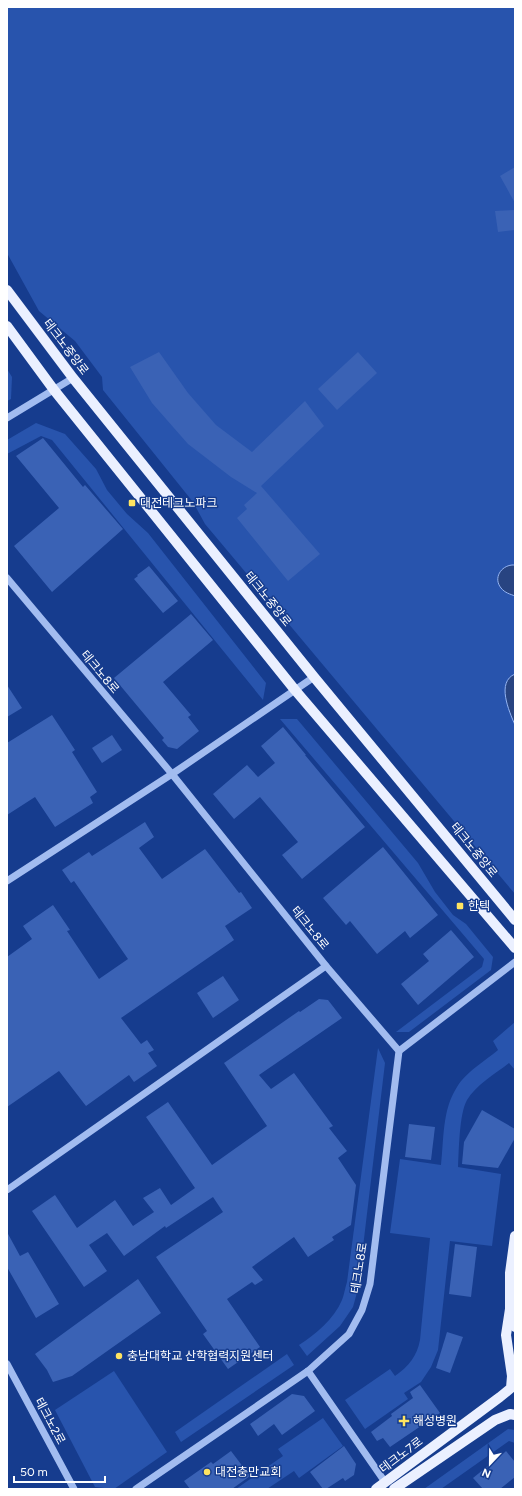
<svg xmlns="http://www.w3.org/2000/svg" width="522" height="1496" font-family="Figtree,'Noto Sans KR',sans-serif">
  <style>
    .green { fill: #2854ad }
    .water { fill: #284481; stroke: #94b4f2 }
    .building { fill: #3a62b5 }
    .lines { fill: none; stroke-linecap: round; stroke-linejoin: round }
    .minor { stroke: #a2bcf0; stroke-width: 7 }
    .major { stroke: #ebf0ff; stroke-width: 10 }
    .poi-dot { fill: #ffe461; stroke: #163c8e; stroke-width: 1.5 }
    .labels { text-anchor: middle; stroke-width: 3; stroke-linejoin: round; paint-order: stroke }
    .street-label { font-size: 12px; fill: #fff; stroke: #163c8e }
    .poi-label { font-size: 12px; fill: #fff; stroke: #163c8e; text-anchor: start }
  </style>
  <rect width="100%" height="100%" fill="#163c8e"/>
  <!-- green -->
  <g class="green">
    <path d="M7 7H515V894L205 524 193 502 103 390 102 377 75 341 39 311 7 253Z"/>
    <path d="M7 369 12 377 11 399 7 401Z"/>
    <path d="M36 423 65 434 96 469 107 490 127 514 148 533 266 683 263 700 52 440 41 436 7 454V440Z"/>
    <path d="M280 719H297L418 863 435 892 453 915 466 924 493 957 491 970 409 1032H396L482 967 484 959Z"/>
    <path d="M515 1022V1070L509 1063C495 1074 476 1085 467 1100 459 1114 459 1151 458 1167L501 1174 492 1246 450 1241 438 1350 431 1367 421 1382 404 1393 408 1399 365 1429 345 1400 390 1369 395 1376C409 1366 417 1356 420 1340L430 1238 390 1233 400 1159 441 1165C444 1139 442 1110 457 1087 465 1073 486 1060 498 1050L493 1041Z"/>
    <path d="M378 1048 385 1063 358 1289 353 1307 340 1326 307 1356 299 1345C316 1334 334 1319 342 1300 344 1295 345 1288 347 1282Z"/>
    <path d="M287 1354 294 1365 181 1442 175 1432Z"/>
    <path d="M114 1371 167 1452 114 1489 95 1487 55 1410Z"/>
    <path d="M323 1418 343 1446 299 1478 294 1471 267 1489H236L283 1456 278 1449Z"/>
    <path d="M508 1429 515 1430V1443L509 1441 441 1489H424Z"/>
  </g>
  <!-- water -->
  <g class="water">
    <path d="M512 565H515V596C510 594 505 593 501 588 493 578 501 566 512 565Z"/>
    <path d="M515 674V725C509 711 496 682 515 674Z"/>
  </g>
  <!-- building -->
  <g class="building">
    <path d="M515 167V203L500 176Z"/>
    <path d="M515 210V230L498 232 495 211Z"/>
    <path d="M159 352 188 393 216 425 252 452 305 401 324 426 261 486 320 554 288 581 237 518 247 509 244 505 257 493 231 477 188 444 152 403 130 367Z"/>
    <path d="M358 352 377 373 337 410 318 389Z"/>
    <path d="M43 438 83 487 85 485 123 529 52 592 14 546 59 508 16 456Z"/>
    <path d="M149 566 178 601 163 613 134 579 138 576 137 575Z"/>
    <path d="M191 614 213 640 163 682 191 715 188 717 199 731 177 749 168 747 162 740 164 738 114 678Z"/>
    <path d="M7 685 22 708 7 717Z"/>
    <path d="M52 715 75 750 72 752 97 792 90 797 93 803 55 827 35 797 7 815V743Z"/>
    <path d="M283 727 306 755H305L365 827 302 879 282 855 298 842 260 797 234 819 213 794 247 765 258 777 275 763 261 746Z"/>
    <path d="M112 735 122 750 102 763 92 748Z"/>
    <path d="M145 822 154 837 139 848 162 879 205 849 239 893 241 892 252 908 225 926 234 940 121 1018 141 1044 147 1040 154 1050 148 1053 157 1066 134 1082 129 1075 86 1106 59 1071 7 1107V957L32 939 23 926 53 905 70 930 67 931 99 979 128 959 74 881 71 883 62 870 89 852 92 856Z"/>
    <path d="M383 847 438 915 410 938 405 931 377 954 350 921 346 925 323 898Z"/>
    <path d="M451 930 474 957 418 1005 401 984 429 961 423 954Z"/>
    <path d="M223 976 239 1000 213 1018 197 993Z"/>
    <path d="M319 999 328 1000 342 1018 259 1075 271 1089 294 1073 333 1126 329 1128 347 1151 338 1158 356 1185 351 1225 332 1237 334 1240 308 1257 294 1237 252 1267 263 1280 255 1285 252 1282 227 1299 260 1347 228 1369 203 1334 207 1331 156 1257 223 1212 213 1197 166 1228 165 1226 124 1256 107 1233 89 1245 107 1271 84 1287 32 1211 55 1195 77 1228 115 1200 133 1226 154 1212 143 1198 160 1188 171 1205 195 1188 146 1117 168 1102 212 1165 267 1126 224 1063 299 1011 300 1012Z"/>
    <path d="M482 1110 515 1129V1138L498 1168 462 1164 464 1142Z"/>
    <path d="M409 1124 435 1127 431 1160 405 1157Z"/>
    <path d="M7 1232 20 1256 28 1252 59 1304 36 1318 7 1267Z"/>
    <path d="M455 1244 477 1247 471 1297 449 1294Z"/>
    <path d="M138 1279 161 1313 72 1376 53 1382 47 1370 35 1354Z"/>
    <path d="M447 1332 463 1337 450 1373 436 1368Z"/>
    <path d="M420 1385 440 1413 390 1447 383 1438 377 1441 371 1432 392 1416 391 1414 413 1398 410 1392Z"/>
    <path d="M292 1394 304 1396 315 1411 282 1435 274 1424 258 1436 250 1424Z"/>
    <path d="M344 1446 356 1464 354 1475 345 1481 343 1478 326 1489H323L310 1472Z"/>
    <path d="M231 1451 250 1476 232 1489H190L184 1481 211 1462 213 1464Z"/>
    <path d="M506 1451 515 1462V1477L500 1489H483L473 1478Z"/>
  </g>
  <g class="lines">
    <!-- minor -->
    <g class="minor">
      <path d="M7 418 73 378"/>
      <path d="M7 578 172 774 326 966 399 1051 370 1284 362 1310 349 1334 308 1371 136 1489"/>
      <path d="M7 881 172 774 314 677"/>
      <path d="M399 1051 515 962"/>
      <path d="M7 1190 326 966"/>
      <path d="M7 1364 74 1489"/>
      <path d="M308 1371 385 1482"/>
    </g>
    <!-- major -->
    <g class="major">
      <path d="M7 290 73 378 314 677 515 920"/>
      <path d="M7 326 54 390 295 690 515 948"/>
      <path d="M515 1236 510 1273V1309L515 1327"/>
      <path d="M376 1489 500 1397 511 1388 512 1376 506 1335 510 1309"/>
      <path d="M394 1489 495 1420 510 1414 515 1415"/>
    </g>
  </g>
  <!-- markers -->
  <g class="poi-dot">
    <rect x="128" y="499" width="8" height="8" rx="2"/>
    <rect x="456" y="902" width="8" height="8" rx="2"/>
    <circle cx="119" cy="1356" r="4"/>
    <path d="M402 1415h4v4h4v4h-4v4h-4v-4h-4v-4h4z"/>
    <circle cx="207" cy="1472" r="4"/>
  </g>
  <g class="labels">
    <!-- street labels -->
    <g class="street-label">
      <text transform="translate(66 347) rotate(53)" y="4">테크노중앙로</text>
      <text transform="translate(268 599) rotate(51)" y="4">테크노중앙로</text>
      <text transform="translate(100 672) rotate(50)" y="4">테크노8로</text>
      <text transform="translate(474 850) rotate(51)" y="4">테크노중앙로</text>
      <text transform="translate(310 928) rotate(51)" y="4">테크노8로</text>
      <text transform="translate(359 1268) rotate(-81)" y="4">테크노8로</text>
      <text transform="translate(50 1421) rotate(62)" y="4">테크노2로</text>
      <text transform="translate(401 1455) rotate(-37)" y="4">테크노7로</text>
    </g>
    <!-- poi labels -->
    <g class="poi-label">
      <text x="140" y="507">대전테크노파크</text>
      <text x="468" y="910">한텍</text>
      <text x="127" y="1360">충남대학교 산학협력지원센터</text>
      <text x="413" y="1425">해성병원</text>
      <text x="215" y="1476">대전충만교회</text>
    </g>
  </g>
  <!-- border -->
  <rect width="522" height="1496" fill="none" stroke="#ffffff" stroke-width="16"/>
  <!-- north arrow -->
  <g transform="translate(490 1464) rotate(202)" stroke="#163c8e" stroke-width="3" paint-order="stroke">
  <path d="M0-3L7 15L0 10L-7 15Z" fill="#ffffff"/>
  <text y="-6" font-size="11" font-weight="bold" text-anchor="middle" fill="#ffffff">N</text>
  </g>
  <!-- scale -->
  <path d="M14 1476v6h91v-6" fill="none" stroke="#ffffff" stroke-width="2"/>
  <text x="20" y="1476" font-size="12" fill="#ffffff" stroke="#163c8e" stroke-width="3" paint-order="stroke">50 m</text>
</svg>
